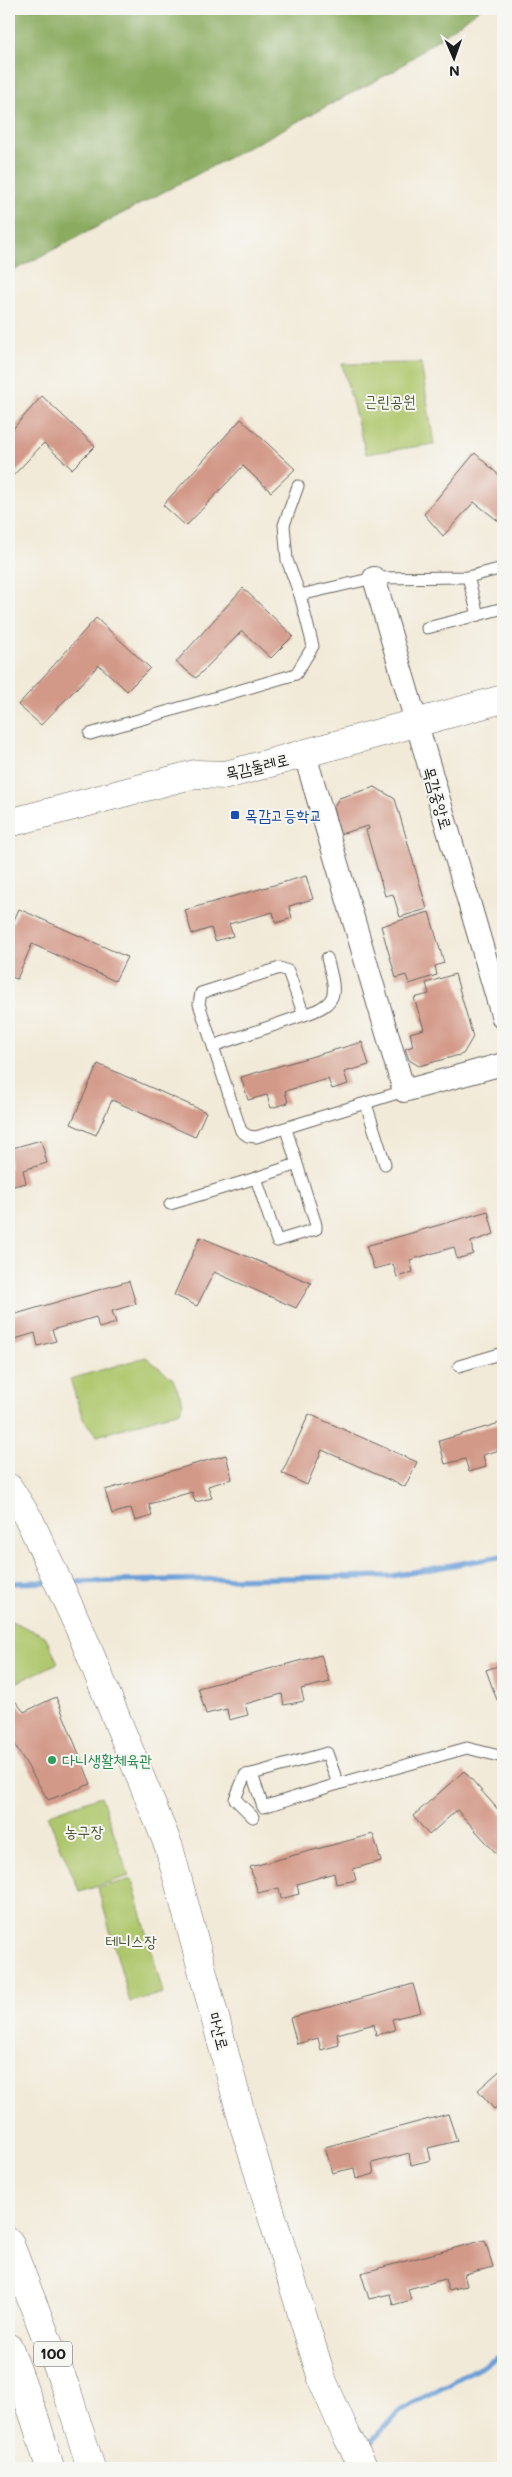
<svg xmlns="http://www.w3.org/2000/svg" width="512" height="2477" font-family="Mali,'Poor Story',sans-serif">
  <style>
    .green { fill: #afc76c; stroke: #667244 }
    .forest { fill: #8bac60; stroke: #54643e }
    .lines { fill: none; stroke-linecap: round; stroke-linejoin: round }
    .stream { stroke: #6b9fd7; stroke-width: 5.5 }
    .building { fill: #d39988 }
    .service-casing { stroke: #67645e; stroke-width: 13 }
    .minor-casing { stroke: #67645e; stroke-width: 24 }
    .tertiary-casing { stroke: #67645e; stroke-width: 29 }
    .motorway-casing { stroke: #67645e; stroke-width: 29 }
    .service { stroke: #fff; stroke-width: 11 }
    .minor { stroke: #fff; stroke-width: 22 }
    .tertiary { stroke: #fff; stroke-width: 28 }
    .motorway { stroke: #fff; stroke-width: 28 }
    .transit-dot { fill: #1a4fb4; stroke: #f6f6f2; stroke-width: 2 }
    .leisure-dot { fill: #2e9e5b; stroke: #f6f6f2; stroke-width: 2 }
    .labels { text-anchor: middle; stroke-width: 4; stroke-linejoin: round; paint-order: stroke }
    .shield { fill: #f6f6f2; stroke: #5d5d5c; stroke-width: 1 }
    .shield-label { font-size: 15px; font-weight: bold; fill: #1c1c1c }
    .park-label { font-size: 16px; fill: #4f5838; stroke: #f6f6f2 }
    .street-label { font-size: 16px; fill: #1c1c1c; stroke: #f6f6f2 }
    .transit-label { font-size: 16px; fill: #164399; stroke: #f6f6f2; text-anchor: start }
    .leisure-label { font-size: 16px; fill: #27864d; stroke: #f6f6f2; text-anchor: start }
  </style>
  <rect width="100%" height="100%" fill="#f6f6f2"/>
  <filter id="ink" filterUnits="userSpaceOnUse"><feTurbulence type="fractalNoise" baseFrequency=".02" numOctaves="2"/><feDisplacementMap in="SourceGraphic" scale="10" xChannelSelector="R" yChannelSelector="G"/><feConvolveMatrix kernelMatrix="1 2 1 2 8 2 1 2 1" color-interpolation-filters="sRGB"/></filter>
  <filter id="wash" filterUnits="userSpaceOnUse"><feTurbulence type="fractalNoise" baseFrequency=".0096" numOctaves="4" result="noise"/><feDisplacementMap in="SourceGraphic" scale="20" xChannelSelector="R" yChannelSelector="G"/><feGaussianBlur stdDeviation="1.12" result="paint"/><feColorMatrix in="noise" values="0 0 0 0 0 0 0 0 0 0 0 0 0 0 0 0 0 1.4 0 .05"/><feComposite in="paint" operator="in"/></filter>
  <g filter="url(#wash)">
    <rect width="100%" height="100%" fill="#f2ead8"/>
    <!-- green -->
    <g class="green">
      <path d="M421 363 434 444 366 454 342 364Z"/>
      <path d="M146 1357 173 1379 183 1403 180 1411 97 1436 83 1419 70 1379Z"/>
      <path d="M9 1620 45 1636 58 1663 9 1686Z"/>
      <path d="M101 1796 129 1876 80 1892 47 1815Z"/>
      <path d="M132 1879 163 1993 130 2002 98 1888Z"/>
    </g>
    <!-- forest -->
    <path class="forest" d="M9 9H480L394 71 9 273Z"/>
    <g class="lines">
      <!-- stream -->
      <g class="stream">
        <path d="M66 1582 392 1576 503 1556"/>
        <path d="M9 1583 49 1582"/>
        <path d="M364 2450 399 2411 503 2355"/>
      </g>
    </g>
    <g id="blocks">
      <!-- building -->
      <g class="building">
        <path d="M42 396 95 446 72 469 44 443 9 480V433Z"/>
        <path d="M241 419 295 469 271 492 243 466 186 526 163 505Z"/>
        <path d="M475 453 503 479V520L501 523 474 502 443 536 424 514Z"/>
        <path d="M243 588 293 636 271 658 242 631 196 678 176 662Z"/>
        <path d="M96 618 150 668 127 691 99 665 41 725 18 705Z"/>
        <path d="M375 787 395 799 427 909 400 917 393 894 385 896 366 830 369 829 368 826 340 834 333 808 339 798Z"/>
        <path d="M503 802V822L497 804Z"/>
        <path d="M306 876 313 899 289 906 292 918 276 923 273 912 229 924 233 936 215 941 211 928 192 934 185 910Z"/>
        <path d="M19 909 127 957 115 981 32 944 17 979 9 976V931Z"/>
        <path d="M429 912 444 963 435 966 437 975 409 984 406 975 396 978 381 926Z"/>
        <path d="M455 974 473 1037 463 1054 419 1066 409 1060 405 1049 413 1046 410 1033 424 1029 414 998 429 994 426 983Z"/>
        <path d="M362 1042 369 1065 344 1072 348 1084 332 1089 328 1079 285 1091 288 1103 271 1108 267 1095 248 1100 241 1077Z"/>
        <path d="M98 1064 206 1112 195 1137 112 1100 96 1135 71 1124Z"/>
        <path d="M41 1140 47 1163 23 1170 26 1183 10 1187 9 1149Z"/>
        <path d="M488 1211 494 1234 471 1242 473 1254 457 1259 454 1247 410 1260 413 1272 397 1277 393 1264 374 1269 366 1246Z"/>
        <path d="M200 1237 311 1283 296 1308 214 1272 197 1306 174 1295Z"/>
        <path d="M129 1281 136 1304 112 1311 116 1323 99 1328 96 1317 52 1330 56 1341 38 1346 35 1333 15 1339 9 1316Z"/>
        <path d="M309 1414 417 1462 405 1487 322 1450 307 1485 282 1473Z"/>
        <path d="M503 1422V1449L483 1455 486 1467 469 1472 465 1459 445 1464 439 1441Z"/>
        <path d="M226 1455 232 1479 208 1486 212 1498 195 1502 192 1492 149 1504 152 1516 135 1521 131 1508 112 1514 105 1490Z"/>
        <path d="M321 1655 330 1682 301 1689 304 1701 284 1705 282 1694 245 1704 248 1715 229 1720 227 1709 206 1714 198 1688Z"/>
        <path d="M503 1664V1698L497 1700 486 1670Z"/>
        <path d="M11 1696 24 1712 56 1697 91 1784 48 1800 9 1735V1697Z"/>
        <path d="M464 1771 503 1815V1861L457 1810 429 1835 413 1816Z"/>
        <path d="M373 1834 381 1861 353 1869 356 1880 336 1884 334 1873 297 1884 299 1894 281 1899 279 1888 258 1893 250 1867Z"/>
        <path d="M413 1984 421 2012 392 2019 395 2030 376 2035 374 2024 337 2034 339 2045 321 2050 318 2038 297 2044 290 2018Z"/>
        <path d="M503 2068V2102L494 2109 478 2090Z"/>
        <path d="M448 2114 457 2141 428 2148 431 2160 411 2165 409 2153 372 2163 374 2174 356 2179 354 2168 332 2173 325 2147Z"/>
        <path d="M485 2240 493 2267 464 2274 467 2286 448 2290 445 2279 408 2289 411 2300 393 2305 390 2294 369 2299 361 2273Z"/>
      </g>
    </g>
  </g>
  <g filter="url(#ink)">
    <use href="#blocks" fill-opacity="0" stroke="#67645e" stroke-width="1"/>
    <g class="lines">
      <!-- service casing -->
      <g class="service-casing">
        <g id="service">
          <path d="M298 486 284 525 287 560 300 595"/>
          <path d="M478 615 503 608"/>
          <path d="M427 628 478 615 468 577"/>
          <path d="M90 734 296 674 313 646 300 595 374 578 468 577 503 568"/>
          <path d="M304 1015C341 1003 336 992 327 958"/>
          <path d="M213 1046 304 1015 288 971 280 968 201 993 199 1004 241 1131 248 1136 256 1137 404 1091"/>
          <path d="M366 1104 385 1164"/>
          <path d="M286 1129 316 1225V1229L277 1241 256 1178 297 1164"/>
          <path d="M170 1204 256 1178"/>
          <path d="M459 1366 503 1353"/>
          <path d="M252 1774 327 1753 338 1784"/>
          <path d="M253 1817 235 1799 245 1775 252 1774 263 1807 338 1784 467 1748 503 1757"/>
        </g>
      </g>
      <!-- minor casing -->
      <g class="minor-casing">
        <g id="minor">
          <path d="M374 578 503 1018"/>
          <path d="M305 755 404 1091 503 1064"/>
        </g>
      </g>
      <!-- tertiary casing -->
      <g class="tertiary-casing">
        <g id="tertiary">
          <path d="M9 823 195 774 226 775 503 699"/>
          <path d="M9 1488 30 1521 81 1632 169 1847 245 2129 323 2382 346 2434 364 2468"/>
        </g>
      </g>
      <!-- motorway casing -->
      <g class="motorway-casing">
        <g id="motorway">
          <path d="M9 2242 67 2391 91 2468"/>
          <path d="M9 2348 35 2419 50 2468"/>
        </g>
      </g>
      <!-- service -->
      <use href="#service" class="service"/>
      <!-- minor -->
      <use href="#minor" class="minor"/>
      <!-- tertiary -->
      <use href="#tertiary" class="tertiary"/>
      <!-- motorway -->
      <use href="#motorway" class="motorway"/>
    </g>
  </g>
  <!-- markers -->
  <rect class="transit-dot" x="230" y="810" width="10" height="10" rx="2.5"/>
  <circle class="leisure-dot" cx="52" cy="1760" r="5"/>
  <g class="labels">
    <!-- shield labels -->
    <rect class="shield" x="34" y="2341.5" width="38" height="25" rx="4"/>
    <g class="shield-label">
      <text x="53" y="2359">100</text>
    </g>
    <!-- park labels -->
    <g class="park-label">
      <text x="390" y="407">근린공원</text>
      <text x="84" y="1837">농구장</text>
      <text x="131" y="1947">테니스장</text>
    </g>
    <!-- street labels -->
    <g class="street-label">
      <text transform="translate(257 766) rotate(-13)" y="6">목감둘레로</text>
      <text transform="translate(438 798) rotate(74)" y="6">목감중앙로</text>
      <text transform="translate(219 2031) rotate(75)" y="6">마산로</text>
    </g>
    <!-- transit labels -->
    <g class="transit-label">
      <text x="245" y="821">목감고등학교</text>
    </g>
    <!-- leisure labels -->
    <g class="leisure-label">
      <text x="62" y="1766">다니생활체육관</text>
    </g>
  </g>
  <!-- margin -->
  <rect width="512" height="2477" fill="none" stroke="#f6f6f2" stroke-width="30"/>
  <!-- north arrow -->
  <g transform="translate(454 58) rotate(178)" stroke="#f6f6f2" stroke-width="4" paint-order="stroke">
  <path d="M0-4L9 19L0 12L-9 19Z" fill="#1c1c1c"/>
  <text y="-8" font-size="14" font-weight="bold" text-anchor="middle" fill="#1c1c1c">N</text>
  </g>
</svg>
